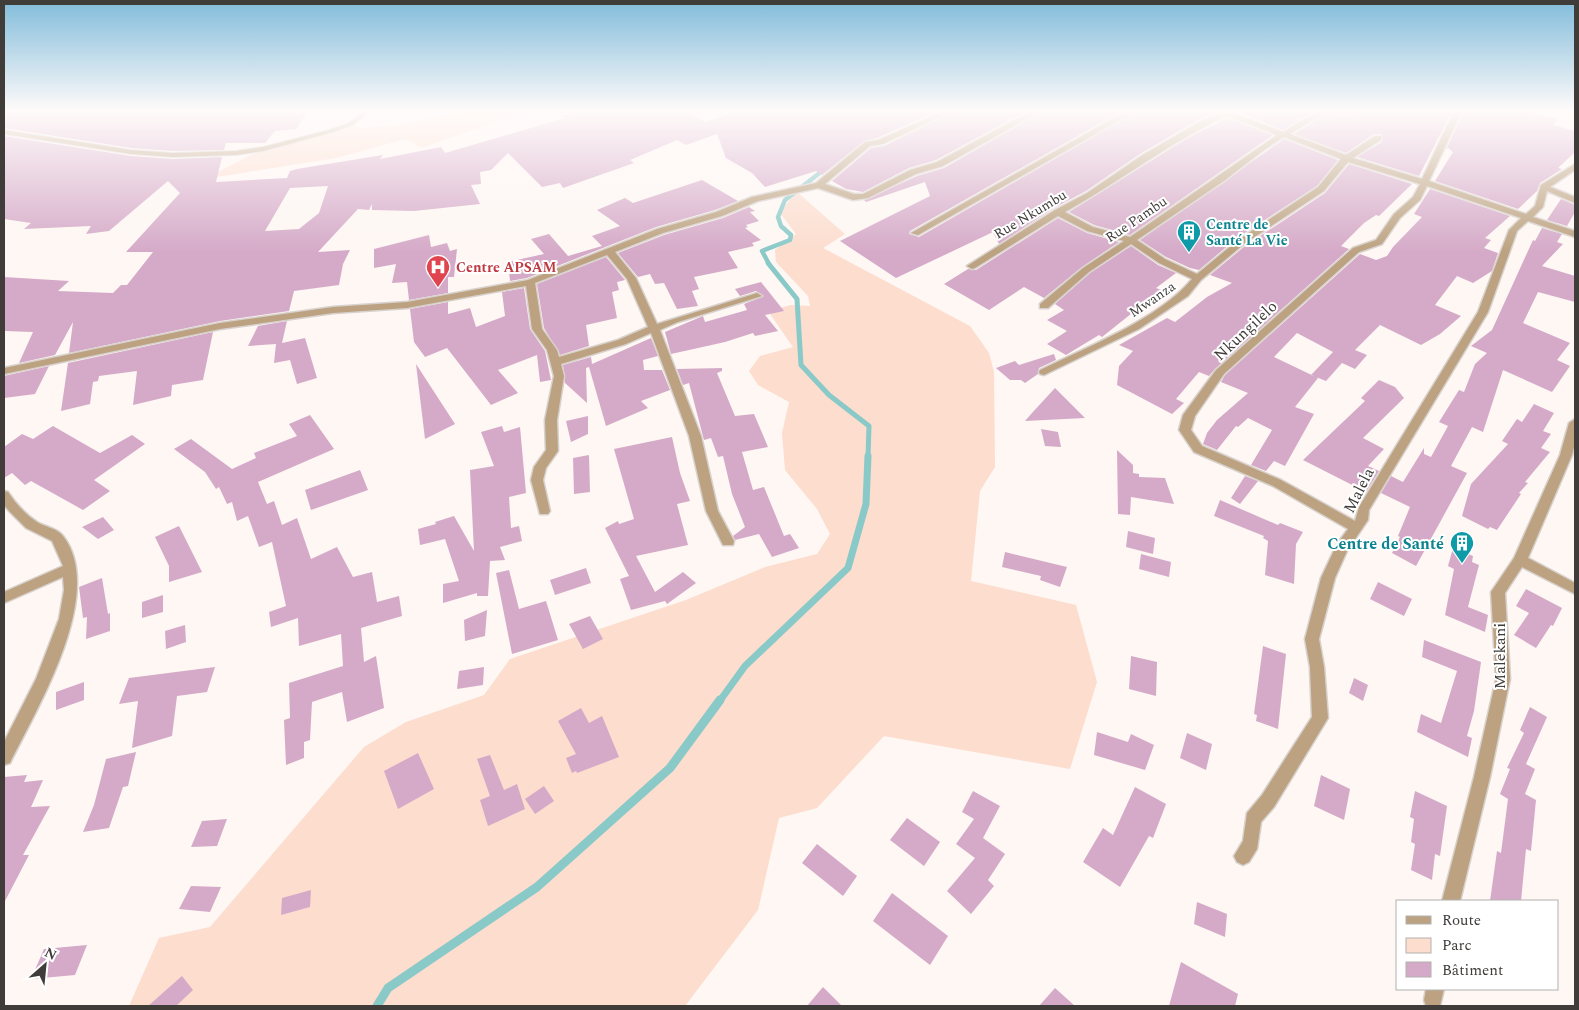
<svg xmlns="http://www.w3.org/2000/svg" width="1579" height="1010" font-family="Spectral,serif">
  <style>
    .green { fill: #fcddce }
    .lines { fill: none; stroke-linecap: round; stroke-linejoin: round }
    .stream-far3 { stroke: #89c9c8; stroke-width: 4.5 }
    .stream-far2 { stroke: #89c9c8; stroke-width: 5 }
    .stream-far1 { stroke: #89c9c8; stroke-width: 7 }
    .stream { stroke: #89c9c8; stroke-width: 9 }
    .building { fill: #d5aac8; fill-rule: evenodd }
    .service-casing { stroke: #d8d2ce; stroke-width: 2 }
    .minor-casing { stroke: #d8d2ce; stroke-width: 3 }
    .service { fill: #bca280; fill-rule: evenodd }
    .minor { fill: #bca280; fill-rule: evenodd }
    .labels { text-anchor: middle; stroke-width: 4; stroke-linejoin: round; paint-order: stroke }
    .far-street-label { font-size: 14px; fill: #3f3c3a; stroke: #fff }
    .far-culture-label { font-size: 14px; font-weight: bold; fill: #0d838f; stroke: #fff; text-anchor: start }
    .far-health-label { font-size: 14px; font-weight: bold; fill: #be3a42; stroke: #fff; text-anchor: start }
    .street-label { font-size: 16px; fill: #3f3c3a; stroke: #fff }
    .culture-label { font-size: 16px; font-weight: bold; fill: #0d838f; stroke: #fff; text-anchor: end }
  </style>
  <rect width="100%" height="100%" fill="#fef7f3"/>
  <!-- green -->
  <g class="green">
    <path d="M467 111H526L422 148 406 139 336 158 204 179 263 149 351 124 361 128 391 126Z"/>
    <path d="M796 191 845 234 823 248 970 326 989 353 994 372 995 467 980 491 971 581 1076 605 1097 682 1070 769 884 736 817 808 779 818 758 910 685 1006H129L159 938 210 927 364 747 406 722 484 695 510 659 686 600 765 567 817 554 830 534 817 509 785 470 782 433 789 402 758 385 749 371 760 356 793 347 768 311 791 305 810 306 808 296 776 262 775 250 796 234 780 213Z"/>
  </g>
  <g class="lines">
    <!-- stream-far3 -->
    <path class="stream-far3" d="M769 264 762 251 790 240 791 235 781 226 778 217 785 200 826 168"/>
    <!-- stream-far2 -->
    <path class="stream-far2" d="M768 263 797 299 801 365 829 395 869 426 868 457"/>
    <!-- stream-far1 -->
    <path class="stream-far1" d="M719 702 745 666 848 568 866 504 868 456"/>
    <!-- stream -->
    <path class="stream" d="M377 1006 388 988 537 887 670 768 720 700"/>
  </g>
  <!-- building -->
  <g class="building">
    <path d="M4 111 277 112 308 111 296 129 275 131 265 143H226L224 150 173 151 131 148 4 128Z"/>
    <path d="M581 111H686L705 122 736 111H938L877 138 864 141 822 175 816 171 765 187 752 173 726 158 717 134 686 145 677 140 630 160 634 163 563 188 560 183 542 187 508 153 491 170 480 172 481 184 471 185 480 204 414 211 372 210V204L369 210 358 209 318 252 350 250 343 264 339 285 294 291 289 311 220 321 69 353 73 322 55 355 19 363 33 332 4 331V277L69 281 58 291 113 293 121 285H127L153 252H126L180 193 168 181 109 231 86 234 91 226 24 229 31 223 4 219V136L131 156 173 159 222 157 216 182 287 178 290 171 297 169 383 155 380 159 441 147 445 153 565 118 563 116ZM328 186 319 213 299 229 265 231 290 188Z"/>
    <path d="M955 111H1027L936 160 909 168 863 192 846 189 832 181 871 148 884 146Z"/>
    <path d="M1043 111H1122L910 231 909 234 919 237 1138 111H1220L1198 120 1140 154 1086 191 1054 208 999 244 993 232 896 278 840 241 930 196 925 182 866 202 864 200 917 176 944 168Z"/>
    <path d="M1237 111H1314L1283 130Z"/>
    <path d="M1368 111H1452L1419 176 1357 157 1382 142 1381 134H1374L1346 153 1294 134 1325 115 1348 117Z"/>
    <path d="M1464 111H1516L1558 118 1553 125 1575 131V152L1558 168 1562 169 1540 183 1537 191 1518 209 1435 181 1453 152 1448 148 1446 150Z"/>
    <path d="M1227 118 1273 135 1130 235 1094 225 1069 212 1186 139Z"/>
    <path d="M1284 139 1338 160 1317 186 1237 238 1199 270 1190 268 1166 257 1140 240Z"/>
    <path d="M1349 164 1412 184 1379 216 1376 215 1364 223 1341 246 1349 249 1215 369 1209 376 1199 372 1176 399 1184 403 1172 414 1117 385 1119 366 1133 351 1119 345 1167 318 1175 322 1207 297 1232 283 1210 275 1245 246 1325 193Z"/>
    <path d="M702 180 738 201 715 210 656 227 527 278 510 281 508 262 544 254 531 239 549 234 568 256 602 246 592 236 620 226 597 210 625 198 633 203Z"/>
    <path d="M1430 189 1510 216 1485 238 1491 240 1484 248 1498 253 1492 271 1473 283 1457 276 1435 305 1461 316 1440 334 1421 345 1380 325 1355 350 1367 355 1355 369 1342 363 1326 381 1311 375 1333 352 1297 333 1274 357 1318 378 1295 407 1314 414 1285 466 1274 461 1266 471 1251 465 1272 430 1248 418 1238 427 1236 426 1217 450 1203 444 1207 433 1217 420 1248 393 1221 382 1225 375 1360 254 1376 260 1387 256 1393 247 1422 217 1414 214Z"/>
    <path d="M1561 199 1575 205V212L1567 226 1547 220Z"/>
    <path d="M749 207 755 211 750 212 759 221 746 225 748 227 745 228 761 240 752 243 754 246 728 252 738 268 694 277 699 289 692 291 698 306 677 309 664 283 655 284 650 274 638 277 618 253 664 235 723 218Z"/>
    <path d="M1058 218 1087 233 1119 242 1082 267 1044 298 1024 287 989 310 944 284 968 269 976 270Z"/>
    <path d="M1542 228 1562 234 1557 242 1563 244 1542 266 1575 276V302L1538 292 1523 323 1570 343 1557 360 1570 366 1552 392 1503 370 1483 432 1472 427 1451 466 1467 473 1416 566 1392 553 1400 537 1398 536 1410 507 1381 493 1391 476 1403 482 1424 448V454L1431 457 1448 426 1439 422 1459 390 1464 392 1475 364 1487 353 1471 346 1492 330 1533 240 1535 241Z"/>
    <path d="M429 235 431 247 447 243 450 251 457 249 454 277H448V293L409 300 407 282 392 283 396 264 374 268V249Z"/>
    <path d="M1131 246 1158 265 1176 273 1156 288 1161 290 1102 337 1099 335 1066 355 1047 344 1067 331 1047 320 1064 310 1055 304 1090 273Z"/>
    <path d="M606 257 625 280 617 282 619 290 612 292 617 318 586 325 589 346 560 355 544 328 537 284Z"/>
    <path d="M761 282 784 311 765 315 778 331 755 336 753 333 725 342 671 354 665 332 703 316 705 322 747 310 744 304 764 296 756 291 740 296 735 289Z"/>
    <path d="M524 288 530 329 545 351 551 380 540 382 537 355 498 370 518 393 491 405 447 348 425 357 414 342 410 309 448 302V314L470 308 476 327 505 316 502 292Z"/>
    <path d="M287 321 282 343 305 338 317 378 297 384 290 360 274 363 276 344 248 346 258 326Z"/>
    <path d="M213 332 203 380 172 385 171 396 133 405 137 371 99 376 98 381 93 382 90 404 61 411 68 363Z"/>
    <path d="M651 338 658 356 643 360 644 370H662L670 390 641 401 648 408 606 426 589 367 586 368 587 403 565 383 563 365 591 357 592 364Z"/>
    <path d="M1054 354 1056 360 1039 368 1038 374 1025 383 1021 380H1010L996 368 1015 361 1019 365Z"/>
    <path d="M416 364 455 424 425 439Z"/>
    <path d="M49 366 35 394 4 398V376Z"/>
    <path d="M722 368V371L717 373 735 416 754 414 768 447 742 452 753 490 764 487 784 536 790 534 799 548 772 557 759 534 735 540 733 536 745 527 732 494 723 456 718 457 711 438 704 440 689 383 683 385 677 369Z"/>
    <path d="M1379 380 1395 387 1404 398 1363 438 1384 449 1368 466 1379 471 1366 492 1303 460 1365 401 1361 398Z"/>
    <path d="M1055 388 1085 418 1025 421 1032 413Z"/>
    <path d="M1534 404 1554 413 1543 431 1551 434 1541 448 1550 452 1525 482 1528 483 1519 493 1521 494 1497 530 1490 527 1488 529 1462 516 1471 484 1508 444 1502 441 1517 419 1522 422Z"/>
    <path d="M310 415 334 449 258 482 267 504 274 501 282 525 297 518 311 559 337 547 353 577 372 572 377 602 399 596 402 616 361 628 364 662 376 656 384 708 347 722 342 692 312 702 310 740 304 742V758L286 765 284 720 290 718 289 683 343 666 341 634 299 646 298 618 271 627 269 612 286 606 272 542 259 547 248 516 237 521 232 502 227 504 219 487 216 489 205 472 174 449 191 439 232 469 256 458 254 453 297 436 289 424Z"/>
    <path d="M588 416V434L571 442 566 421Z"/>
    <path d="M53 426 100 453 132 435 145 444 94 480 110 491 83 510 31 481 25 485 12 473 4 478V447L22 434 33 439Z"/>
    <path d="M502 426 504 432 520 427 526 493 509 497 511 528 519 526 522 541 500 547 505 560 490 561 488 596H477V593L443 603V584L459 581 445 539 420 545 418 529 436 524 435 522 454 516 474 551 470 470 494 466 481 432Z"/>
    <path d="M1041 429 1058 432 1061 447 1045 446Z"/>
    <path d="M672 437 680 473 690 501 677 504 688 545 636 556 655 592 683 572 696 583 667 604 665 601 631 610 620 579 629 576 605 528 618 521 619 524 634 519 614 449Z"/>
    <path d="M1117 450 1133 465V473L1139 474V477L1165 478 1174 504 1131 497 1130 515 1118 514Z"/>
    <path d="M589 455 590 492 574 494 573 458Z"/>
    <path d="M360 470 368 490 311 510 305 490Z"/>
    <path d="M1245 476 1258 481 1240 504 1231 498Z"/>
    <path d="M1220 500 1278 525 1280 523 1303 532 1296 544 1294 584 1265 575 1268 541 1263 538 1264 536 1214 516Z"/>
    <path d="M103 517 114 530 98 539 82 527Z"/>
    <path d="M179 526 202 572 169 582V566L155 537Z"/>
    <path d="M1128 531 1155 538 1153 554 1126 547Z"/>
    <path d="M1453 548 1473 556 1472 562 1479 565 1468 607 1488 615 1485 632 1445 615 1454 569 1448 566Z"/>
    <path d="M1005 552 1067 567 1060 587 1040 580 1041 576 1002 567Z"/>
    <path d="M1141 554 1171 562 1169 577 1139 569Z"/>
    <path d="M586 568 591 583 555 595 550 580Z"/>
    <path d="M509 570 519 609 546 601 558 640 512 654 496 573Z"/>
    <path d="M102 578 108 614 110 613V631L86 639 87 617 83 618 79 587Z"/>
    <path d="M1378 582 1412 599 1404 616 1370 599Z"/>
    <path d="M1526 589 1562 608 1553 626 1551 625 1536 648 1514 635 1529 613 1516 606Z"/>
    <path d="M163 595V612L142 618V602Z"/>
    <path d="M487 610 485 636 465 641 464 620Z"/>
    <path d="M590 616 603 639 583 649 569 624Z"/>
    <path d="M185 625 186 642 166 649 165 631Z"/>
    <path d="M1424 640 1481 662 1474 711 1467 736 1472 738 1468 757 1417 732 1421 714 1441 723 1457 671 1422 657Z"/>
    <path d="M1263 646 1286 654 1278 729 1256 721 1257 715 1254 714Z"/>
    <path d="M1131 656 1157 662 1156 696 1129 689Z"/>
    <path d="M215 667 207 692 177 696 172 736 132 748 138 701 119 704 129 678Z"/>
    <path d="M484 667 483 685 457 689 459 671Z"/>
    <path d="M1354 678 1368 685 1363 701 1349 693Z"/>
    <path d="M84 682V700L56 710V692Z"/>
    <path d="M1530 707 1547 717 1526 764 1535 769 1525 794 1536 800 1531 851 1526 849 1521 901H1490L1497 851 1501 853 1508 799 1500 794 1510 769 1507 768 1524 733 1520 730Z"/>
    <path d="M581 708 589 723 602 716 619 757 577 773 576 771 572 773 566 758 576 754 558 721Z"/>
    <path d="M1097 732 1128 742 1131 734 1154 745 1145 770 1094 755Z"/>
    <path d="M1187 733 1212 744 1206 770 1180 758Z"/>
    <path d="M136 752 128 786 123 787 109 828 83 832 94 805 106 759Z"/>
    <path d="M418 753 434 789 398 809 384 771Z"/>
    <path d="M490 755 504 790 517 784 525 809 488 826 480 800 490 796 477 759Z"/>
    <path d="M27 775 24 782 43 780 31 807 50 806 23 855H29L4 903V777Z"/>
    <path d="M1321 775 1350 789 1344 820 1314 806Z"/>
    <path d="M544 786 554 801 535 814 525 799Z"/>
    <path d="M1135 787 1166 804 1153 838 1149 836 1120 887 1083 862 1103 828 1113 835Z"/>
    <path d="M973 791 1000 806 983 838 1005 854 988 880 994 886 971 914 947 891 975 858 956 844 974 819 962 812Z"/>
    <path d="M1415 791 1447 806 1440 856 1435 854 1432 880 1411 870 1415 844 1411 842 1414 819 1410 817Z"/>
    <path d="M907 818 940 842 924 866 890 840Z"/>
    <path d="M227 819 217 846 191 847 202 821Z"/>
    <path d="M817 844 857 876 843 896 802 863Z"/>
    <path d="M191 886 221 887 210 912 179 909Z"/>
    <path d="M311 890 310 907 281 915 282 898Z"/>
    <path d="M892 893 948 936 930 965 873 921Z"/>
    <path d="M1197 902 1227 914 1225 937 1194 924Z"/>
    <path d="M87 945 75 975 31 979 44 949Z"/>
    <path d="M1181 962 1238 994 1235 1006H1169Z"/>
    <path d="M182 976 193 990 176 1006H148Z"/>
    <path d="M823 987 842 1006H807Z"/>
    <path d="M1055 988 1075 1006H1039Z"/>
  </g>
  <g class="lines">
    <!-- service casing -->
    <g class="service-casing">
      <path id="service" d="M364 111H370L353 125 333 132 263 151 236 155 173 157 131 154 4 134V130L131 150 173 153 236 151 263 147 329 130 349 123Z"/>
    </g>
    <!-- minor casing -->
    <g class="minor-casing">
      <g id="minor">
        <path d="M943 111H953L883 144 870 146 825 184 854 194H863L910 170 937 162 1031 111H1041L943 166 916 174 868 198 853 200 818 188 758 201 722 216 663 233 615 252 636 278 657 324 754 294 757 293 762 296 678 322 660 330 701 436 718 511 734 541 733 545H723L706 511 689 436 651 333 626 344 561 364 564 376 557 420 558 451 546 468 543 480 550 511 548 514H540L531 480 534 467 546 450 545 420 554 376 547 350 532 329 526 286 407 308 333 313 220 329 4 374V368L220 323 333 307 407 302 528 280 657 229 716 212 752 197 816 183 865 142 878 140ZM607 255 627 279 648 327 618 340 559 357 557 350 542 329 535 283Z"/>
        <path d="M1126 111H1136L918 235 911 233Z"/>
        <path d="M1225 111H1235L1233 113 1283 132 1318 111H1366L1348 115 1325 113 1290 134 1346 155 1375 136H1381V140L1353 158 1422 179 1454 111H1462L1429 181 1526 214 1535 206 1541 185 1575 164V170L1550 187 1575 197V203L1547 191 1543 207 1533 217 1575 231V237L1528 221 1517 231 1488 312 1369 510 1368 520 1347 551 1335 578 1319 639 1324 667 1328 718 1274 807 1261 822 1257 849 1249 862 1243 865 1237 862 1234 856 1243 841 1247 813 1262 795 1312 717 1310 667 1305 639 1321 578 1337 544 1348 529 1273 486 1194 452 1179 430 1183 415 1216 370 1353 248 1376 240 1394 214 1413 197 1420 184 1348 162 1324 191 1244 244 1201 280 1188 296 1139 329 1044 375 1040 374 1039 372 1040 370C1087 347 1159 319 1192 279L1159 263 1131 244 1089 272 1048 308H1040V304L1083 268 1124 241 1087 231 1058 216 975 268 972 269 967 266 1055 210 1087 193 1141 156 1199 122ZM1227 116 1277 135 1130 237 1093 227 1065 212C1120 182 1169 142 1227 116ZM1284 137 1341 159 1318 187 1238 240 1197 274 1165 259 1137 240 1224 181 1264 150ZM1427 186 1521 218 1509 230 1478 312 1359 507 1355 521 1281 480 1202 446 1191 430 1195 416 1224 374 1359 252 1382 244 1400 218 1420 200Z"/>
        <path d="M1575 419V443L1572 455 1528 558 1575 583V594L1522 567 1505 593 1510 679 1490 777 1460 901H1442L1474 777 1496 679 1491 592 1514 558 1560 455 1569 423Z"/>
        <path d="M4 491 8 492C16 504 25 514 37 522 45 527 57 528 63 536 107 593 36 710 10 763L4 765V742L36 679 59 619 64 590 63 577 4 603V592L63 566 52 541 26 528 10 512 4 505Z"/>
        <path d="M1426 989H1444L1440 1006H1426L1424 1000Z"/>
      </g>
    </g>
    <!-- service -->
    <use href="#service" class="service"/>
    <!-- minor -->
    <use href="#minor" class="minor"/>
  </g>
  <!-- sky -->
  <linearGradient id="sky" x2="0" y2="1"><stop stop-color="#82bcdb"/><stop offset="0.44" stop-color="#fffbfa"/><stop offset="1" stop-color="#fffbfa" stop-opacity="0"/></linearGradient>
  <rect width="1579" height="252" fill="url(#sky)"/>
  <!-- icons -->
  <defs>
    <g id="building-pin" transform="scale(1.25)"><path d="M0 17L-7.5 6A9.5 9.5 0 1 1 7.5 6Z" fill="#0f9aa8" stroke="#fff"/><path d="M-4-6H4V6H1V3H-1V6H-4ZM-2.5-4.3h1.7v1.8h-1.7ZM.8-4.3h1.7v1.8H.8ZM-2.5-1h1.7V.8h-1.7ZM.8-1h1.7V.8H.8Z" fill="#fff"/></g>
    <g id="hospital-pin" transform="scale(1.25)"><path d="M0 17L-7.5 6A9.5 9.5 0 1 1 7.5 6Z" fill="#e0444e" stroke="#fff"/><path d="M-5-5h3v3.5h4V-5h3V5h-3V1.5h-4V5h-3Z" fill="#fff"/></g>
  </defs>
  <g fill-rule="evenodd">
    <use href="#building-pin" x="1189" y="232"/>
    <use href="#hospital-pin" x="438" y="267"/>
    <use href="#building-pin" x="1462" y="543"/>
  </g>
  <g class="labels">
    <!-- far-street labels -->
    <g class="far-street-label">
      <text transform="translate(1030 214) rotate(-31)" y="5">Rue Nkumbu</text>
      <text transform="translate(1136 219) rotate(-34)" y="5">Rue Pambu</text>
      <text transform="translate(1152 299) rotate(-34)" y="5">Mwanza</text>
    </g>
    <!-- far-culture labels -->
    <g class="far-culture-label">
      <text x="1206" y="229">Centre de<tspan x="1206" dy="16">Santé La Vie</tspan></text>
    </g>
    <!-- far-health labels -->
    <g class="far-health-label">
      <text x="456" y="272">Centre APSAM</text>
    </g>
    <!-- street labels -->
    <g class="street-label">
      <text transform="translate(1245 330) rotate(-43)" y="6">Nkungilelo</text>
      <text transform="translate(1358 490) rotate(-63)" y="6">Malela</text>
      <text transform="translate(1499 656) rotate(-90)" y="6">Malekani</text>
    </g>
    <!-- culture labels -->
    <g class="culture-label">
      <text x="1444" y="549">Centre de Santé</text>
    </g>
  </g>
  <!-- border -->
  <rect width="1579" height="1010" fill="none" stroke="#3f3c3a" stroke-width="10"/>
  <!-- legend -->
  <rect x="1396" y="900" width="162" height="90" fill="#ffffff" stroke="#b2b1b0"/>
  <rect x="1406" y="916" width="25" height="8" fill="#bca280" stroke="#b2b1b0"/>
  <text x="1442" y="925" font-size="15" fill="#3f3c3a">Route</text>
  <rect x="1406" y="938" width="25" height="15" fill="#fcddce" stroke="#b2b1b0"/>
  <text x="1442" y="950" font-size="15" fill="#3f3c3a">Parc</text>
  <rect x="1406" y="962" width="25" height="15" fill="#d5aac8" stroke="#b2b1b0"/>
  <text x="1442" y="975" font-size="15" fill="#3f3c3a">Bâtiment</text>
  <!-- north arrow -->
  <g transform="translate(45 965) rotate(27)" stroke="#ffffff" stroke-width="4" paint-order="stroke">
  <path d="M0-4L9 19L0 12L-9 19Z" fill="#3f3c3a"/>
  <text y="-8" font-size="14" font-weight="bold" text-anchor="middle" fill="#3f3c3a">N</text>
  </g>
</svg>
